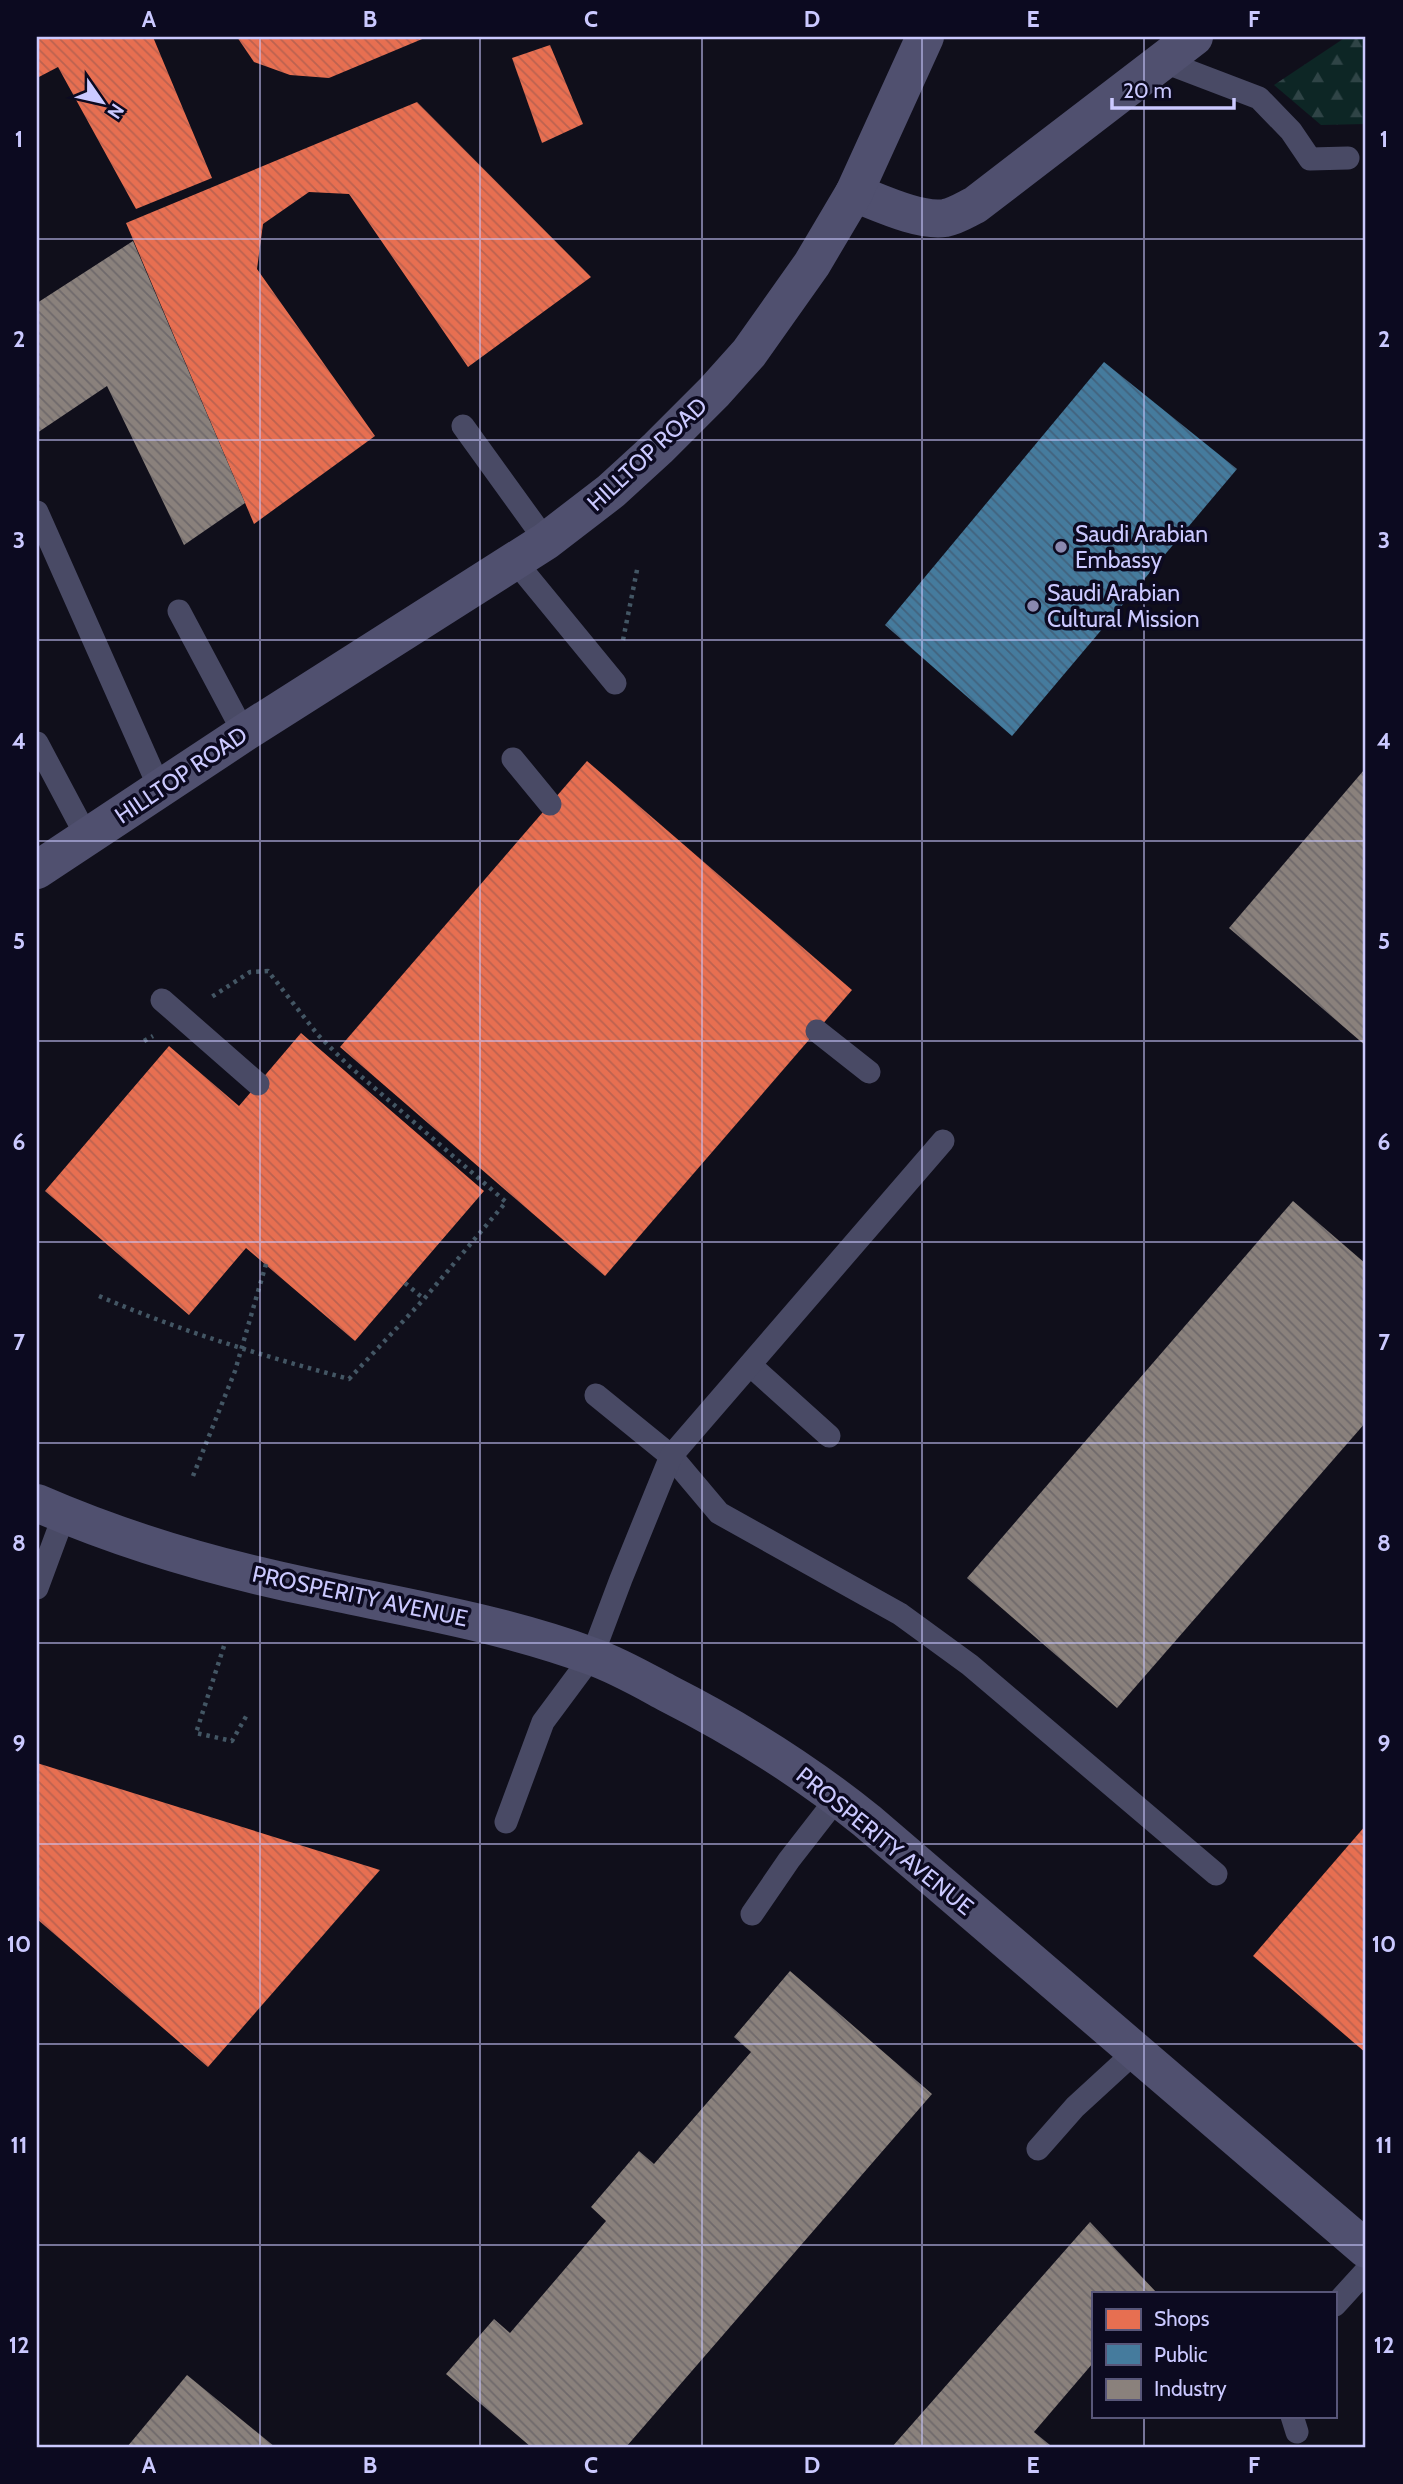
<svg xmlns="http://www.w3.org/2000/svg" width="1403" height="2484" font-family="Cabin,sans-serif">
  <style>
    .forest { fill: url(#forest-firs) }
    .shops { fill: url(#shops-back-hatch) }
    .public { fill: url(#public-back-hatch) }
    .industry { fill: url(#industry-back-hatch) }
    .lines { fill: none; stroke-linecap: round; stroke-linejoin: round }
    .path { stroke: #435664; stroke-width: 4.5; stroke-dasharray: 3.5 5; stroke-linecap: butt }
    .lane { stroke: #494a65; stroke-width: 23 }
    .secondary { stroke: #50506f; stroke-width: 38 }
    .grid { fill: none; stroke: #cbc9ff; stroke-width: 2; stroke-opacity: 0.55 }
    .poi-dot { fill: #8a88af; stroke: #0c0a20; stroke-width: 2.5 }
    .labels { text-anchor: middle; stroke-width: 7; stroke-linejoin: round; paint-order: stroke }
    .street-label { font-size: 23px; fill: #cbc9ff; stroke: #0c0a20 }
    .poi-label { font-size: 23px; fill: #cbc9ff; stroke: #0c0a20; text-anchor: start }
    .neatline { fill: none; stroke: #cbc9ff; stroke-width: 2.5 }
    .grid-label { font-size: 23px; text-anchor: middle; font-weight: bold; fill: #cbc9ff }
  </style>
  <defs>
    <pattern id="forest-firs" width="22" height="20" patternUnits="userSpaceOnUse" patternTransform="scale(1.75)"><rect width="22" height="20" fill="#0d2625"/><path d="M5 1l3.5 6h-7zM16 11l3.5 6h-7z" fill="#2f4446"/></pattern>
    <pattern id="shops-back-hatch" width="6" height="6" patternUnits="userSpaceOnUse" patternTransform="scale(1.75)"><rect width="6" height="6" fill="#e76f51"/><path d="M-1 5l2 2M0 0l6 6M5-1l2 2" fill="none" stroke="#bc6250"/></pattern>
    <pattern id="public-back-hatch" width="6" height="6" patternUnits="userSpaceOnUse" patternTransform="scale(1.75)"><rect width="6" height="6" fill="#457b9d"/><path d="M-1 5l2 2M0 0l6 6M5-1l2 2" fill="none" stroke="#42627d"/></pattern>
    <pattern id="industry-back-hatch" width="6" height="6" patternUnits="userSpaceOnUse" patternTransform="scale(1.75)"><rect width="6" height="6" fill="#8a817c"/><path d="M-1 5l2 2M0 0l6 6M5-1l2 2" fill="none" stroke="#6f696b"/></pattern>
  </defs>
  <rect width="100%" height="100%" fill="#100f1b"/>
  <!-- forest -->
  <path class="forest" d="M1346 37H1366V124L1321 125 1274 85Z"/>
  <!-- shops -->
  <g class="shops">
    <path d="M37 37H153L212 178 136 209 58 67 37 78Z"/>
    <path d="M237 37H427L329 78 290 75 254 62Z"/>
    <path d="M550 45 583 124 542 143 512 58Z"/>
    <path d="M417 102 591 277 468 367 349 194 309 192 263 224 257 269 375 436 254 524 126 223Z"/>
    <path d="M587 761 852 990 605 1276 340 1047Z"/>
    <path d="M301 1033 484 1191 355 1341 246 1248 189 1315 45 1191 169 1046 239 1106Z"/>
    <path d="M37 1763 380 1870 208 2067 37 1919Z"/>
    <path d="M1366 1825V2053L1253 1956Z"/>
  </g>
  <!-- public -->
  <path class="public" d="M1104 362 1237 469 1012 736 885 625Z"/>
  <!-- industry -->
  <g class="industry">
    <path d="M133 241 245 503 184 545 107 386 37 433V303Z"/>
    <path d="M1364 770 1366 772V1046L1229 928Z"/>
    <path d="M1293 1201 1366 1264V1422L1117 1708 967 1578Z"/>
    <path d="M790 1971 932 2094 626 2447H531L446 2374 494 2319 510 2333 606 2221 591 2207 639 2151 654 2164 751 2052 734 2037Z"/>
    <path d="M1090 2222 1157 2293H1093V2363L1034 2432 1050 2445 1048 2447H892Z"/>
    <path d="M187 2375 275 2447H127Z"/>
  </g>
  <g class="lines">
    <!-- path -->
    <g class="path">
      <path d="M623 640 638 565"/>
      <path d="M144 1041 153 1036"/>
      <path d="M405 1283 424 1299"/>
      <path d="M99 1296C180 1331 263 1356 349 1379L424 1299 506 1202 348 1065 318 1035 268 971 250 972 210 998"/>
      <path d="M193 1476 235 1371 266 1264"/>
      <path d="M224 1646 196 1733 232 1741 248 1713"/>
    </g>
    <!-- lane -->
    <g class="lane">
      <path d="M1162 61 1259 98 1291 131 1310 159 1348 158"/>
      <path d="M463 426 546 541"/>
      <path d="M37 512 160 789"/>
      <path d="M514 560 615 683"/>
      <path d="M179 611 244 733"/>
      <path d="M37 743 87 837"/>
      <path d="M513 759 550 804"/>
      <path d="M162 1000 258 1084"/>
      <path d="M817 1031 869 1072"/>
      <path d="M750 1365 829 1436"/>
      <path d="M596 1395 671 1456 719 1513 900 1614 970 1665 1216 1874"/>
      <path d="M37 1588 64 1515"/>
      <path d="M506 1822 543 1722 592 1656 621 1579 671 1456 943 1141"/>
      <path d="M752 1914 789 1860 838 1797"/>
      <path d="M1038 2149 1075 2107 1136 2051"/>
      <path d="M1335 2305 1366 2271"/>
      <path d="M1292 2416 1297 2432"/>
    </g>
    <!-- secondary -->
    <g class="secondary">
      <path d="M854 193C878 202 919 222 945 218 956 216 965 210 975 205L1194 37"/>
      <path d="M37 870 244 733 546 541 611 491 658 448 714 392 749 353 812 264 854 193 925 37"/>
      <path d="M37 1503C124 1541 221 1569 314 1588 408 1608 501 1623 591 1656 617 1665 643 1680 667 1693 738 1729 805 1771 867 1821L1366 2249"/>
    </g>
  </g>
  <!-- grid -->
  <path class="grid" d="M260 37V2447M480 37V2447M702 37V2447M922 37V2447M1144 37V2293M37 239H1366M37 440H1366M37 640H1366M37 841H1366M37 1041H1366M37 1242H1366M37 1443H1366M37 1643H1366M37 1844H1366M37 2044H1366M37 2245H1366M1144 2416V2447"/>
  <!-- markers -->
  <g class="poi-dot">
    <circle cx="1061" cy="547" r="7"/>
    <circle cx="1033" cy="606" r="7"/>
  </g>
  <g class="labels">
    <!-- street labels -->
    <g class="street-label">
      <text transform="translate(647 454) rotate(-43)" y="8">HILLTOP ROAD</text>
      <text transform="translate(181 775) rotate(-34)" y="8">HILLTOP ROAD</text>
      <text transform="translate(360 1596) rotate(12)" y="8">PROSPERITY AVENUE</text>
      <text transform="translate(885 1841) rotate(39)" y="8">PROSPERITY AVENUE</text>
    </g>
    <!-- poi labels -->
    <g class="poi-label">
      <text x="1075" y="542">Saudi Arabian<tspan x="1075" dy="26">Embassy</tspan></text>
      <text x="1047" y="601">Saudi Arabian<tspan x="1047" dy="26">Cultural Mission</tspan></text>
    </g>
  </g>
  <!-- border -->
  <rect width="1403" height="2484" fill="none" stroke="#0c0a20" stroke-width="77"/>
  <!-- legend -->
  <rect x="1092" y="2292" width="245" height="126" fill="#0c0a20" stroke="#585679" stroke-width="2"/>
  <rect x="1106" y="2309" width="35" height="21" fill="#e76f51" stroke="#585679" stroke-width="2"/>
  <text x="1154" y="2326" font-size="21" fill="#cbc9ff">Shops</text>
  <rect x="1106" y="2344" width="35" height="21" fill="#457b9d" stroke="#585679" stroke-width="2"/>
  <text x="1154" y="2362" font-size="21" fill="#cbc9ff">Public</text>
  <rect x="1106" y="2379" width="35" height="21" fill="#8a817c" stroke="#585679" stroke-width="2"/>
  <text x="1154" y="2396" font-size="21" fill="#cbc9ff">Industry</text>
  <!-- north arrow -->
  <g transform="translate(102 102) rotate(124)" stroke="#0c0a20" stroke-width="5" paint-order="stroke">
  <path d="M0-5L12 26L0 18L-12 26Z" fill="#cbc9ff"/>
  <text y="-10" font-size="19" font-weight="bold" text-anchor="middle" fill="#cbc9ff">N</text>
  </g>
  <!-- scale -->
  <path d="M1112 98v10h122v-10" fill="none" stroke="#cbc9ff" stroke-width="3.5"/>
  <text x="1123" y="98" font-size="21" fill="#cbc9ff" stroke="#0c0a20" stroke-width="5" paint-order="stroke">20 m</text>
  <rect x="38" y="38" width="1326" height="2408" class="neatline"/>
  <g class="grid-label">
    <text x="149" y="27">A</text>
    <text x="370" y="27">B</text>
    <text x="591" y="27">C</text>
    <text x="812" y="27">D</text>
    <text x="1033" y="27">E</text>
    <text x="1254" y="27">F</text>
    <text x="19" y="147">1</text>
    <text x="1384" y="147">1</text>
    <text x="19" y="347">2</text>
    <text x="1384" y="347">2</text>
    <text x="19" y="548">3</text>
    <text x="1384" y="548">3</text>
    <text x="19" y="749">4</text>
    <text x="1384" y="749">4</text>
    <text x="19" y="949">5</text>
    <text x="1384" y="949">5</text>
    <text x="19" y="1150">6</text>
    <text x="1384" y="1150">6</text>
    <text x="19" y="1350">7</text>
    <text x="1384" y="1350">7</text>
    <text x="19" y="1551">8</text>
    <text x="1384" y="1551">8</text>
    <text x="19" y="1751">9</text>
    <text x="1384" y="1751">9</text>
    <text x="19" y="1952">10</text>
    <text x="1384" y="1952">10</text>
    <text x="19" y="2153">11</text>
    <text x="1384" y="2153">11</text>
    <text x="19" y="2353">12</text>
    <text x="1384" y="2353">12</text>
    <text x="149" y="2473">A</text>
    <text x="370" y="2473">B</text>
    <text x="591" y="2473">C</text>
    <text x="812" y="2473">D</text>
    <text x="1033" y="2473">E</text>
    <text x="1254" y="2473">F</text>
  </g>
</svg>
